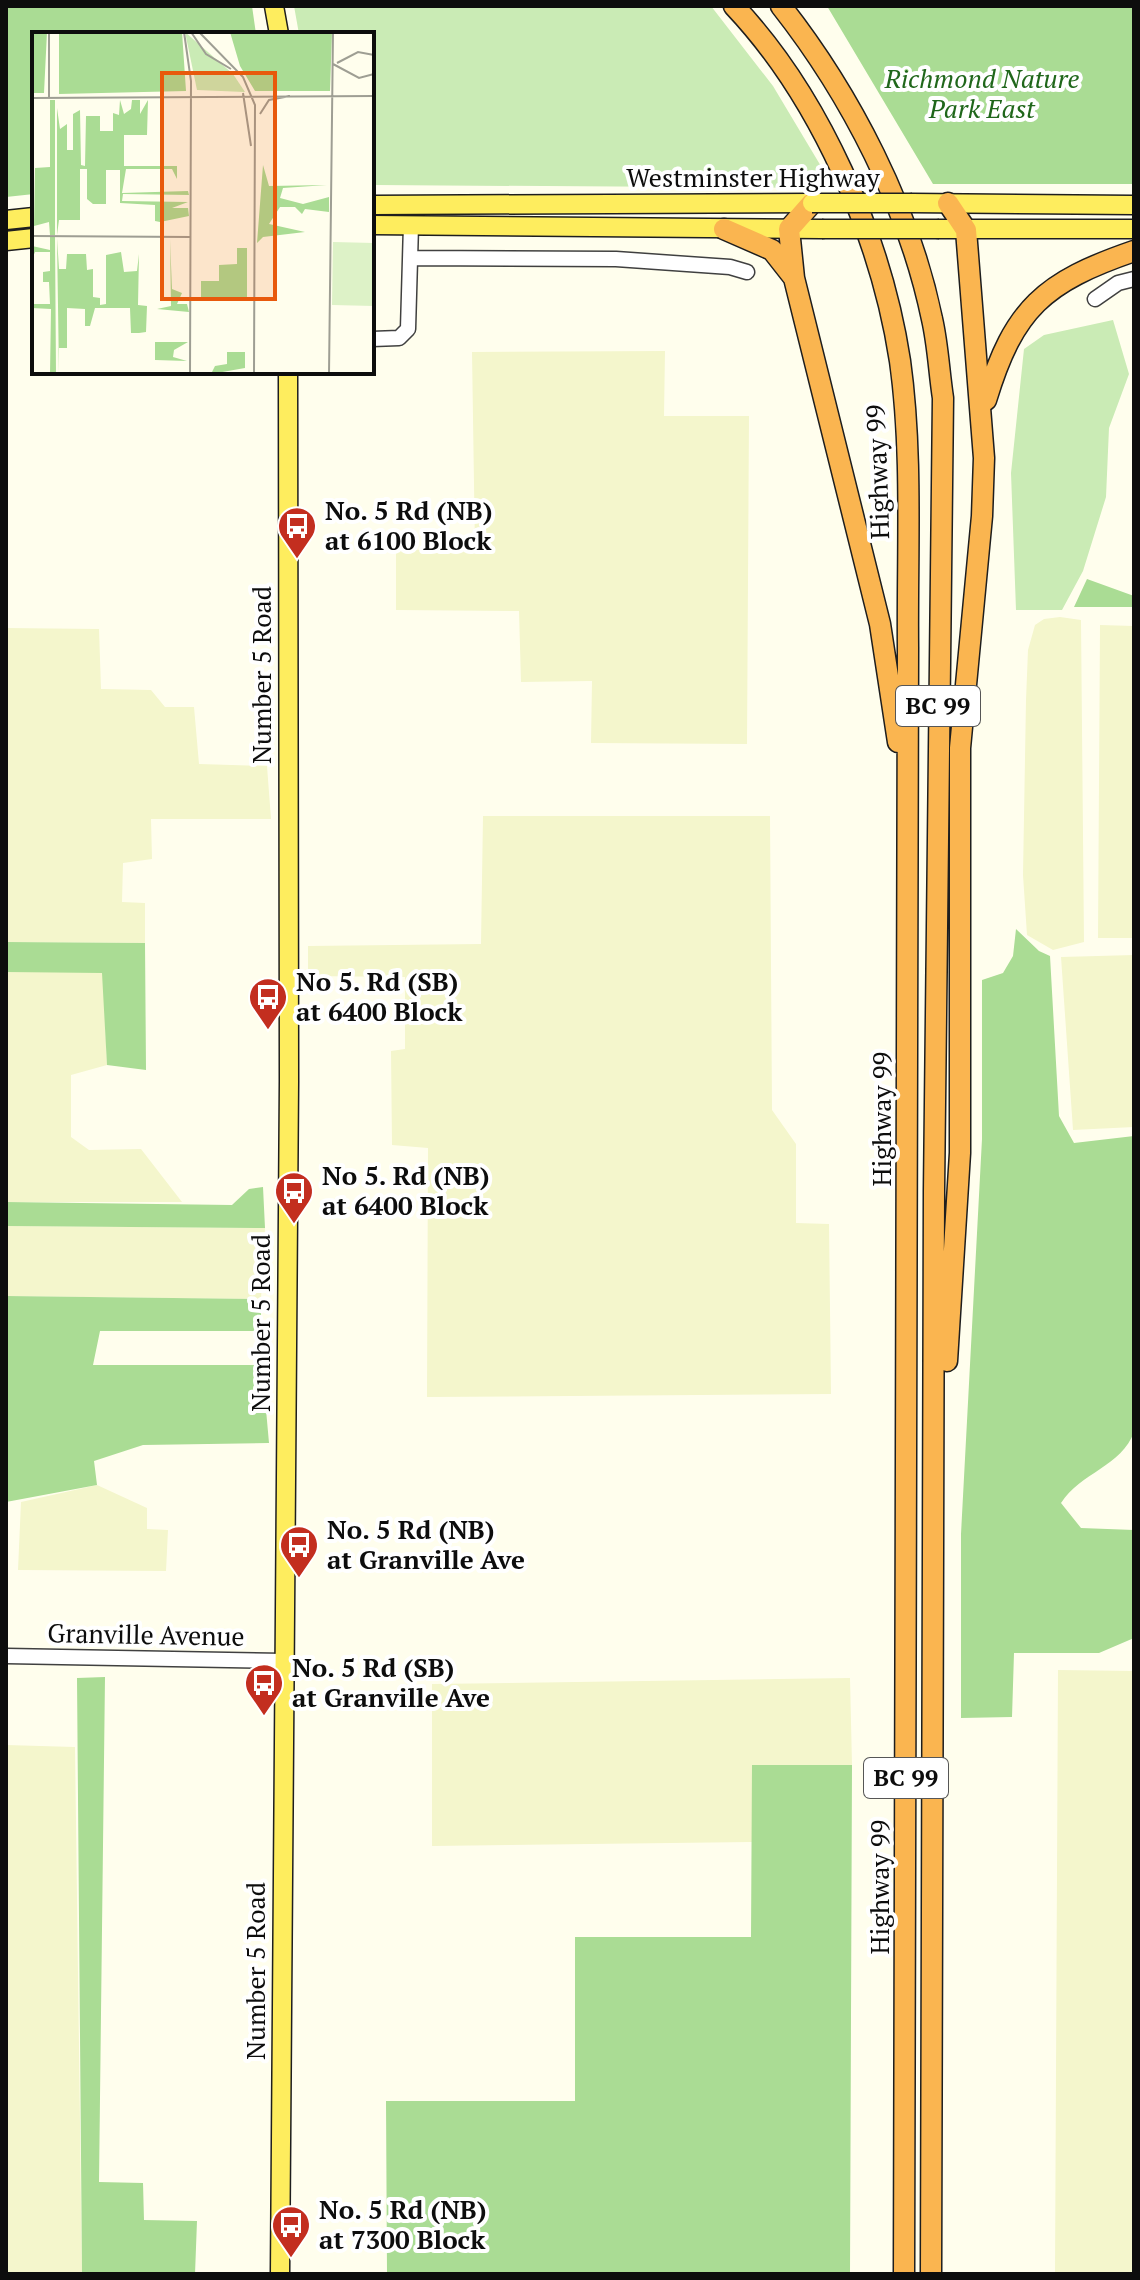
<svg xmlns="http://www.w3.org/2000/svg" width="1140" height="2280" font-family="'PT Serif',serif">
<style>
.farmland{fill:#f4f6cc}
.green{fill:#caebb5}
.forest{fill:#aadc94}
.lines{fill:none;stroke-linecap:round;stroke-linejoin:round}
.minor-casing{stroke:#404040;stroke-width:17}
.major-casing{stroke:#1e1e1e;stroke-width:21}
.highway-casing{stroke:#1e1e1e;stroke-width:23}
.minor{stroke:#fff;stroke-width:14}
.major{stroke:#feed5e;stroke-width:18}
.highway{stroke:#fab550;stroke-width:20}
.major-bridge-casing{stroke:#1e1e1e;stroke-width:21;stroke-linecap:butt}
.major-bridge{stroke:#feed5e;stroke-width:18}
.labels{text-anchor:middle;stroke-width:8;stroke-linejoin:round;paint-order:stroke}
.shield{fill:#fff;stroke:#565656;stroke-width:2}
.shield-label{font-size:24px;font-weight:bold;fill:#0d0d0d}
.park-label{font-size:26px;font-style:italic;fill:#20671b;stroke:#fff}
.street-label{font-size:26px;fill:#0d0d0d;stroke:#fff}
.poi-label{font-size:26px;font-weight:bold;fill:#0d0d0d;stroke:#fff;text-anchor:start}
.inset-road{fill:none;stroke:#9e9e93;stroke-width:2}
.view{fill:#e8590c;fill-opacity:0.15;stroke:#e8590c;stroke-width:4}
.inset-edge{fill:none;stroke:#0d0d0d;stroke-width:4}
</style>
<rect width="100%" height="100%" fill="#fffeed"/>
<path class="farmland" d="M665 351 664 416H749L747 744 591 743 592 681 521 682 519 611 396 610V550L475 549 472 352Z
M1060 617 1081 620 1084 942 1053 950 1027 935 1023 875 1026 700 1028 650 1035 625 1044 619Z
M1100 625 1134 626V938H1098Z
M6 628 99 629 101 689 151 690 165 707H194L199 764 267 766 271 819H151L152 859 123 863 122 902 145 903V943L6 942Z
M483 816H770L772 1110 796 1144V1223L829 1224 831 1394 427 1397 428 1148 392 1145 391 1051 405 1049V977L308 976V946L481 944Z
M1134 955V1127L1073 1130 1061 957Z
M6 972H103L107 1065 71 1075V1137L89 1150 141 1149 182 1202H6Z
M6 1226 265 1228 261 1299 6 1296Z
M97 1485 147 1508V1529L168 1530 166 1571 18 1570 21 1502Z
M1058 1670 1134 1671V2274H1055Z
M850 1678 852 1765H752V1842L432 1846V1684Z
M6 1745 75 1747 82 2274H6Z"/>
<path class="green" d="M294 6H711L773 86 834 188 376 185 372 183V34H299Z
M1113 320 1129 374 1109 428 1106 497 1083 571 1062 610H1016L1011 473 1024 349 1044 335Z"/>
<path class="forest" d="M6 6H252L256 34H34V194L6 197Z
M827 6H1134V184H933Z
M1087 579 1134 596V607H1074Z
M1016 929 1039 951 1050 956 1059 1116 1074 1143 1134 1136V1432C1122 1466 1080 1473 1061 1503L1081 1528 1134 1530V1638L1099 1653H1014L1012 1717 961 1718V1534L982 1139V980L1003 973 1013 956Z
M6 942 145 943 146 1070 107 1065 102 973 6 972Z
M263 1187 265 1228 6 1226V1202L232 1205 249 1189Z
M6 1296 261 1299V1331H100L93 1365H262L269 1443 143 1445 94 1461 97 1485 6 1502Z
M105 1677 99 2182 143 2183 144 2220 197 2221 195 2274H82L77 1678Z
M752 1765H852L850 2274H387L386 2101H575V1937H751Z"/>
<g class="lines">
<defs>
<path id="minor" d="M411 258 616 259 730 267 747 272
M1095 299 1118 283 1134 279
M372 339 399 338 408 329 411 225
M6 1656 284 1661"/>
<path id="major" d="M274 6 279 34
M912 203 1134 205
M372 205 812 203
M6 220 34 217
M372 225 822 229
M939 229H1134
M6 241 34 238
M280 2274 289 1081 288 372"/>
<path id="highway" d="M734 6C820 97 881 237 900 361 913 454 907 553 908 647L904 2274
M781 6C851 95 909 208 932 319 938 345 939 372 943 398L934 1191 931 2274
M812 203 789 229 794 278 880 624 898 742
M724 229 772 250 794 278
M986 400C1014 308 1044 282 1134 251
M947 1361 960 1153V748L982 516 984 458 966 230 948 203"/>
</defs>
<use href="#minor" class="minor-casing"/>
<use href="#major" class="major-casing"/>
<use href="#highway" class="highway-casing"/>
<use href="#minor" class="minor"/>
<use href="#major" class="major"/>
<use href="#highway" class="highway"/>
<defs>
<path id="major-bridge" d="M812 203H912
M822 229H939"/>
</defs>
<use href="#major-bridge" class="major-bridge-casing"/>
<use href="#major-bridge" class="major-bridge"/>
</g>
<defs>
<symbol id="bus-pin" viewBox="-11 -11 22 30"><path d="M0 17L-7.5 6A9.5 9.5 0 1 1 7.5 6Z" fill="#c32e1f" stroke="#fff"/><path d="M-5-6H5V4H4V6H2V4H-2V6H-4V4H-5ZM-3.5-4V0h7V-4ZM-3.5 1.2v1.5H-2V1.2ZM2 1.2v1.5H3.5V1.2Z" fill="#fff"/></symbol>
</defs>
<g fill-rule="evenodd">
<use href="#bus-pin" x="275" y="504" width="44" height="60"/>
<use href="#bus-pin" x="246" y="975" width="44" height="60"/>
<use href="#bus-pin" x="272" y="1169" width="44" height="60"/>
<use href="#bus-pin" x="277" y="1523" width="44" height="60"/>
<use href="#bus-pin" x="242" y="1661" width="44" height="60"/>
<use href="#bus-pin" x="269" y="2203" width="44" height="60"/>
</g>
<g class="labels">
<g class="shield">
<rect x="896" y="686" width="84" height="40" rx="6"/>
<rect x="864" y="1758" width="84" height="40" rx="6"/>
</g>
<g class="shield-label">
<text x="938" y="714">BC 99</text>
<text x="906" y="1786">BC 99</text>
</g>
<g class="park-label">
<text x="982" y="88">Richmond Nature<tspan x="982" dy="30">Park East</tspan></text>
</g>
<g class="street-label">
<text x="753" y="187">Westminster Highway</text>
<text transform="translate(878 472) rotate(-92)" y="9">Highway 99</text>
<text transform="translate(262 675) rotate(-90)" y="9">Number 5 Road</text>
<text transform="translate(882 1119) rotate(-90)" y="9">Highway 99</text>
<text transform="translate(261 1323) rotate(-90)" y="9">Number 5 Road</text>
<text transform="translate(146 1635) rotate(1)" y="9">Granville Avenue</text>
<text transform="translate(880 1887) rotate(-90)" y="9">Highway 99</text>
<text transform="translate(256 1971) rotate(-90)" y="9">Number 5 Road</text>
</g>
<g class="poi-label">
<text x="325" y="520">No. 5 Rd (NB)<tspan x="325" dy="30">at 6100 Block</tspan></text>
<text x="296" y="991">No 5. Rd (SB)<tspan x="296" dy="30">at 6400 Block</tspan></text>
<text x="322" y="1185">No 5. Rd (NB)<tspan x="322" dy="30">at 6400 Block</tspan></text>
<text x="327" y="1539">No. 5 Rd (NB)<tspan x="327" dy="30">at Granville Ave</tspan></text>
<text x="292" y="1677">No. 5 Rd (SB)<tspan x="292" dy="30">at Granville Ave</tspan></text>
<text x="319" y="2219">No. 5 Rd (NB)<tspan x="319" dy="30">at 7300 Block</tspan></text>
</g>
</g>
<g transform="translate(32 32)">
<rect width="342" height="342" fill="#fffeed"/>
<path d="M153 0 201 42 213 60 165 58Z" fill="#caebb5"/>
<path d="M0 0H15L12 61H0ZM27 0H150L154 59 27 62ZM198 0H300L298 59H223L208 34ZM18 68H23V203H18L17 190 2 194 3 136 18 135ZM88 68 92 82 99 77 100 68H108V82L116 68 115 103H92V134H145V147L140 137H94L90 161 156 159 157 163 91 162 90 169 156 170 140 176H156L157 184 128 190 123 189V173L88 171V138H74V172H61L55 167V137H48V188H27L25 203V76L28 97 35 92V118H41V82L48 78 49 133 53 134 54 84H68V99H81V81L87 83ZM231 133 237 154 295 153 251 156 248 166 271 172 297 165V180L273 177 270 182 263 175H248L237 192 273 200 231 205 225 211ZM18 205H23L24 342H18L19 277 0 276V272H18L17 250H11V240L18 239V220H3L0 227V214L18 218ZM25 206 27 237H34L35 222H54L55 238 61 237V265L68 266V273L74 272V223L89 220 92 240 105 239 107 222 106 273 115 274 114 300 107 301H99L98 276H63L58 294H53V277L35 276V316H27V342ZM138 207 140 257 150 261 145 272H155L157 280 125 277 139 274ZM205 216H215V266L169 267V249H187V233L205 232ZM123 310H156L142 318 141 325 155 329 123 328ZM195 320H213V336L179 342 183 334 195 332Z" fill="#aadc94"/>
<path d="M301 210 342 211V274L300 273Z" fill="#ddf2c7"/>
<path class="inset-road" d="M17 0V66M152 0 159 49 158 342M159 0 174 22 199 37M167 0 211 45 223 73 222 342M305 31 326 20 342 23M301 32 327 46 342 42M211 61 219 114M0 66 342 64M228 82 237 68 258 64M0 204 159 205M190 342H256M297 342 301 0"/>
<path class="view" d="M130 41H243V267H130Z"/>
<rect width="342" height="342" class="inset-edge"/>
</g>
<rect width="1140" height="2280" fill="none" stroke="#0d0d0d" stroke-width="16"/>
</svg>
